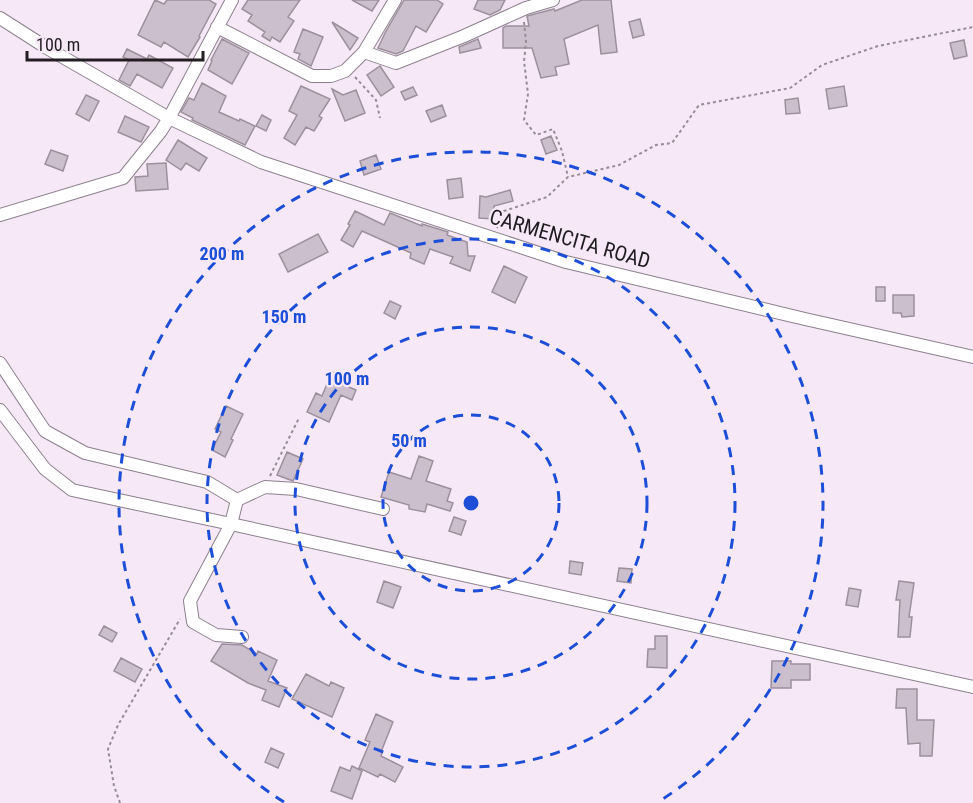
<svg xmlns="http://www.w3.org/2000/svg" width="973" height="803" font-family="'Roboto Condensed',sans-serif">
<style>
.building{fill:#ccbfcd;stroke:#9d909d;stroke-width:1.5}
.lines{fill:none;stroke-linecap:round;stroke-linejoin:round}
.minor-casing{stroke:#8d818e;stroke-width:14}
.path{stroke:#968c97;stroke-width:2;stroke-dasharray:3 3;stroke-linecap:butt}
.minor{stroke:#fff;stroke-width:12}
.ring{fill:none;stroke:#1d4ed8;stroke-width:3;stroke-dasharray:10 8}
.labels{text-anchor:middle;stroke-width:4.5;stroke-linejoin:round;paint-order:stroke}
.street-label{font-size:21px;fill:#211d22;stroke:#f6e8f7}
.centre{fill:#1d4ed8;stroke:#f6e8f7;stroke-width:3}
.ring-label{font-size:18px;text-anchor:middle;font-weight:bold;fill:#1d4ed8;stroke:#f6e8f7;stroke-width:4.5;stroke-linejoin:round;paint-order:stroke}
</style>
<rect width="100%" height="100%" fill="#f6e8f7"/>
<path class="building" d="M155 0 164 4 167 0H209L216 4 199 36 200 37 188 57 164 42 161 47 138 35Z
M248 0H300L288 17 294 21 280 42 272 37 270 41 262 36 265 32 248 21 252 15 242 9Z
M352 0H379L372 11Z
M404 0H437L443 4 426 32 416 26 403 51 396 54 378 48 385 33Z
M478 0H505L500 10 490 15 474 9Z
M582 0H611L617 52 601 54 598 25 564 39 569 64 555 67 557 75 541 78 532 48H503V28L506 26H529L527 16 554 9 555 11Z
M640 19 644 35 633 38 629 22Z
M332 22 358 38 350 50Z
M303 29 323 37 311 66 298 59 300 54 294 52Z
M222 39 249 53 232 84 208 70 212 61 211 60Z
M478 39 481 48 460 53 459 47Z
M964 40 967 56 954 59 950 43Z
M127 49 147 59 149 55 173 68 162 88 137 74 130 86 119 80 129 60 123 57Z
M380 66 394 87 381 96 367 75Z
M202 83 226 96 219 112 239 121 240 119 255 126 245 145 192 120 193 118 181 112 189 98 194 100Z
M301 86 330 99 319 116 322 118 314 131 306 127 295 145 284 138 297 115 289 111Z
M844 86 847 106 829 109 826 89Z
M413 87 417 95 405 100 401 92Z
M332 89 343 95 356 90 365 113 345 121Z
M86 95 99 101 89 121 76 114Z
M798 98 800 113 786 114 785 100Z
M442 105 446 116 431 122 426 111Z
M262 115 271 120 266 131 256 126Z
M125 116 149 127 141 142 118 132Z
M551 136 557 150 546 154 541 140Z
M178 140 207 158 199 171 186 163 181 170 166 160Z
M51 150 68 156 63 171 45 164Z
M376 155 381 169 364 175 360 161Z
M166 163 168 189 136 191 135 177 148 176 147 164Z
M461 178 463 197 449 199 447 180Z
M510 190 513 201 494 206 493 219 479 218 480 196 486 197Z
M355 211 384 225 390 213 422 226V224L448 232 447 235 467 242 468 256H475L470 271 450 263 453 257 430 249 424 264 410 258 411 253 362 231 353 247 341 240 350 225 348 224Z
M318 234 328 252 288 272 279 254Z
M504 266 527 277 515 303 492 292Z
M876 287H885V301H876Z
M893 295H914V316L902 317 901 313H893Z
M390 301 401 306 395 319 384 313Z
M332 372 345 377 342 384 356 390 352 400 341 395 329 422 307 412 316 393 322 396Z
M226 406 243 414 231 439 233 440 225 457 212 450 221 432 215 429Z
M287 452 303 459 293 481 277 475Z
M419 456 433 461 426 481 451 489 447 501 453 503 450 511 427 504 425 512 409 509V505L381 497 389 472 411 479Z
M454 517 466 521 461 535 449 531Z
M570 561 583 563 581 575 569 573Z
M619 568 632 569 631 583 617 581Z
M384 581 401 587 393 608 377 602Z
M899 581 914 583 909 617H912L910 637H898L900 600H896Z
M849 588 861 590 858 607 846 605Z
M104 626 117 633 112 642 99 635Z
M655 636H667V668L647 667 648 649H655Z
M222 644 242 645 257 654 258 651 277 660 268 681 287 688 279 707 262 700 266 690 248 683 211 661Z
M121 658 142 669 135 682 114 671Z
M772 661H791V664H810V680H791V688H771Z
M306 674 329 686 331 682 344 688 332 717 292 699Z
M897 689H917V720H934L932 756H920V743L908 744 906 708H896Z
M376 714 393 722 381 752 382 753 381 756 403 767 395 782 380 774 378 777 359 768 370 742 365 740Z
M271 748 284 754 278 768 265 762Z
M352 766 362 771 352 799 331 791 340 767 350 771Z"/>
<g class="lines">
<defs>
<path id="minor" d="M0 18 47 48 169 118 261 162 566 262 805 319 973 357
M217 27 312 76H331L345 71 364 52 395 0
M364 52 396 63 464 36 526 8 553 0
M0 215 123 178 161 131 169 118 232 0
M0 363 45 431 85 453 207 482 237 500 231 524 973 687
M0 410 45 469 72 490 231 524 190 601 193 622 216 635 242 637
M237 500 265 487 296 489 383 509"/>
</defs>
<use href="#minor" class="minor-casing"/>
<path class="path" d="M524 22 526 42 524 61 528 94 524 120 536 135 553 129 562 151 568 177
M355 77 376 100 380 118
M497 228 504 211 547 197 568 177 619 165 656 145 672 143 699 105 790 88 822 65 878 46 973 27
M270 476 299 418
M120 803 114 786 108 749 118 725 180 619"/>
<use href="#minor" class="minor"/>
</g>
<g class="ring">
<circle cx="471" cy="503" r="88"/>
<circle cx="471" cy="503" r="176"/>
<circle cx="471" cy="503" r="264"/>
<path d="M284 802A352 352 0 1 1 658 802"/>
</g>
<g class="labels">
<g class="street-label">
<text transform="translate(570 239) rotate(16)" y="7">CARMENCITA ROAD</text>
</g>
</g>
<circle cx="471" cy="503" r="9" class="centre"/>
<g class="ring-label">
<text x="222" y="260">200 m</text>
<text x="284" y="323">150 m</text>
<text x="347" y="385">100 m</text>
<text x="409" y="447">50 m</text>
</g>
<path d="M27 51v9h176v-9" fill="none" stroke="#211d22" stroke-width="3"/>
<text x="36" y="51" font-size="18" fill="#211d22" stroke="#f6e8f7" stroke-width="4.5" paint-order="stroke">100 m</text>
</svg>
